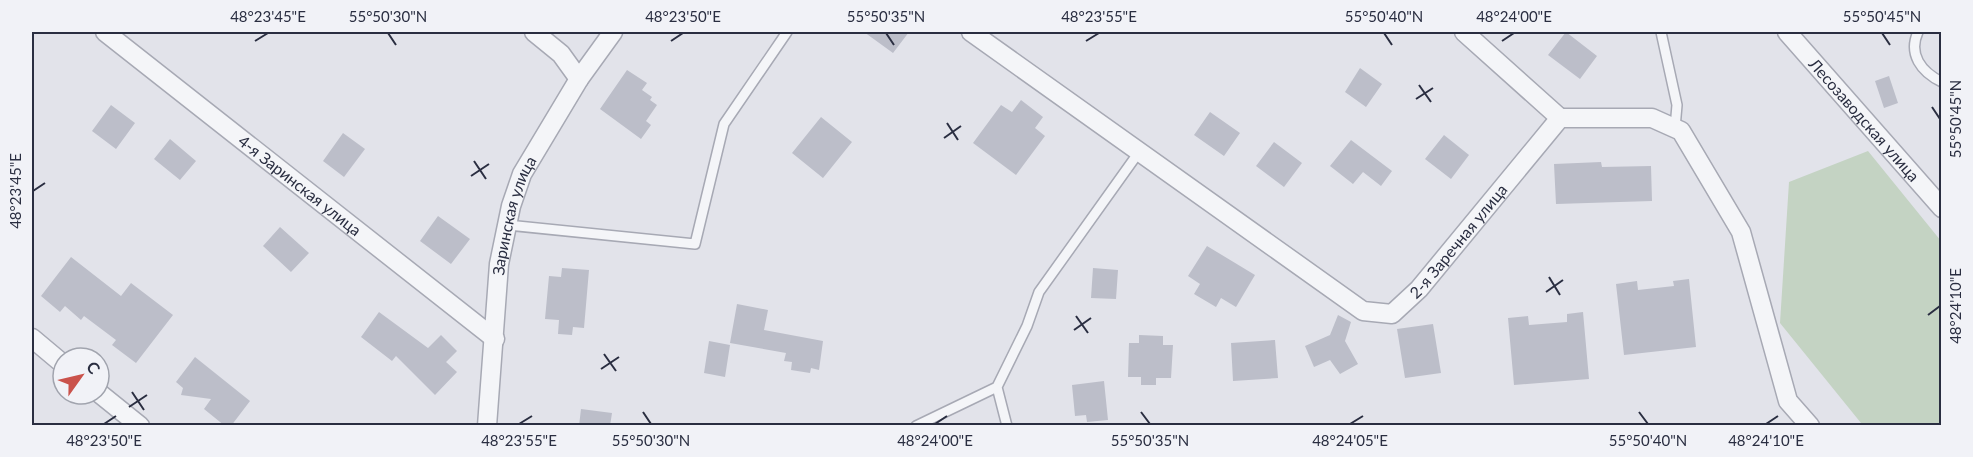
<svg xmlns="http://www.w3.org/2000/svg" width="1973" height="457" font-family="Lato,sans-serif">
<style>
.green{fill:#c4d3c3}
.building{fill:#bcbec9}
.lines{fill:none;stroke-linecap:round;stroke-linejoin:round}
.lane-casing{stroke:#a7a9b4;stroke-width:12}
.street-casing{stroke:#a7a9b4;stroke-width:21}
.lane{stroke:#f4f5f8;stroke-width:9}
.street{stroke:#f4f5f8;stroke-width:18}
.ticks{fill:none;stroke:#2a2e41;stroke-width:2}
.labels{text-anchor:middle;stroke-width:6;stroke-linejoin:round;paint-order:stroke}
.street-label{font-size:16px;fill:#2a2e41;stroke:#f1f2f7}
.neatline{fill:none;stroke:#2a2e41;stroke-width:2}
.ticks-label{font-size:15px;text-anchor:middle;fill:#2a2e41}
</style>
<rect width="100%" height="100%" fill="#e2e3ea"/>
<path class="green" d="M1868 151 1941 241V425H1860L1861 423 1780 323 1789 182Z"/>
<path class="building" d="M864 32H909L893 53Z
M1566 32 1597 56 1580 79 1548 55Z
M1360 68 1382 84 1366 107 1345 92Z
M627 70 647 83 642 90 652 97 650 100 657 105 646 121 651 125 641 139 600 109Z
M1889 76 1898 103 1884 108 1875 81Z
M1021 100 1043 117 1035 128 1045 136 1016 175 973 143 1001 105 1012 112Z
M111 105 135 123 116 149 92 131Z
M1210 112 1240 133 1224 156 1194 135Z
M821 117 852 142 823 178 792 153Z
M343 133 365 149 344 177 323 161Z
M1444 135 1469 155 1451 179 1425 159Z
M170 139 196 161 180 180 154 159Z
M1351 140 1392 171 1381 186 1363 172 1353 184 1330 166Z
M1274 142 1302 163 1284 187 1256 166Z
M1601 162 1602 167 1651 166 1652 201 1556 204 1554 164Z
M438 216 470 239 451 264 420 241Z
M280 227 309 253 291 272 263 246Z
M1207 246 1255 275 1236 307 1221 298 1216 307 1194 294 1200 284 1188 276Z
M71 257 121 296 131 283 173 315 136 363 112 345 116 340 84 316 81 320 65 306 60 312 41 296Z
M562 268 589 270 584 328 573 327 572 335 558 334 559 320 545 319 549 276 561 277Z
M1093 268 1118 270 1116 299 1091 298Z
M1689 279 1696 347 1624 355 1616 284 1637 281 1638 290 1674 286 1673 281Z
M737 304 768 310 764 330 823 341 819 370 811 368 810 373 791 370 792 362 784 361 786 353 730 343Z
M379 312 428 348 441 335 457 351 446 362 457 372 435 395 396 356 392 361 361 337Z
M1583 312 1589 379 1514 385 1508 318 1528 316 1529 325 1567 322V314Z
M1338 315 1351 322 1345 341 1358 364 1340 374 1330 360 1314 367 1305 346 1330 335Z
M1433 324 1441 373 1405 378 1397 329Z
M1139 335 1163 336V345H1173L1171 378H1156V385H1141V377H1128L1129 343H1139Z
M1275 340 1278 378 1233 381 1231 343Z
M709 341 730 345 725 377 704 373Z
M195 357 250 401 231 426H225L204 409 211 399 181 395 183 388 176 382Z
M1104 381 1108 420 1087 422 1086 415 1075 416 1072 385Z
M581 409 612 413 610 426H579Z"/>
<g class="lines">
<defs>
<path id="lane" d="M1661 32 1677 105 1675 128
M1918 32C1908 54 1921 72 1942 82
M507 225 695 244 724 124 787 32
M916 426 997 387
M1007 426 997 387 1027 326 1039 292 1139 152"/>
<g id="street">
<path id="s1" d="M105 32 495 339"/>
<path d="M534 32 561 54 579 79"/>
<path id="s2" d="M971 32 1363 311 1392 314 1419 289 1560 118H1652L1681 131 1741 232 1788 401 1810 426"/>
<path d="M1464 32 1560 118"/>
<path id="s3" d="M1787 32 1942 208"/>
<path d="M32 338 63 364"/>
<path d="M99 393 140 426"/>
<path id="s4" d="M487 426 499 264 511 206 522 174 579 79 613 32"/>
</g>
</defs>
<use href="#lane" class="lane-casing"/>
<use href="#street" class="street-casing"/>
<use href="#lane" class="lane"/>
<use href="#street" class="street"/>
</g>
<path class="ticks" d="M388 33 396 45M886 33 894 45M1384 33 1392 45M1882 33 1890 45M255 41 268 33M671 41 683 33M1086 41 1099 33M1502 41 1514 33M1419 85 1431 102M1416 99 1433 88M1932 107 1940 119M947 123 958 140M944 138 961 126M474 161 486 179M471 176 489 164M33 191 45 183M1549 277 1560 295M1546 292 1563 280M1928 315 1940 306M1076 316 1088 333M1074 330 1091 318M604 354 616 371M601 369 619 357M132 392 144 410M129 407 147 395M643 412 651 424M1141 412 1150 424M1639 412 1648 424M104 424 116 416M519 424 532 416M935 424 947 416M1350 424 1363 416M1766 424 1778 416"/>
<g class="labels">
<g class="street-label">
<text dy="6" stroke="none"><textPath href="#s3" startOffset="117">Лесозаводская улица</textPath></text>
<text dy="6" stroke="none"><textPath href="#s1" startOffset="248">4-я Заринская улица</textPath></text>
<text dy="6" stroke="none"><textPath href="#s4" startOffset="213">Заринская улица</textPath></text>
<text dy="6" stroke="none"><textPath href="#s2" startOffset="609">2-я Заречная улица</textPath></text>
</g>
</g>
<rect width="1973" height="457" fill="none" stroke="#f1f2f7" stroke-width="66"/>
<g transform="translate(81 376) rotate(56)"><circle r="28" fill="#f1f2f7" stroke="#a1a4ae" stroke-width="1.5"/>
<path d="M0-4.5L10 22L0 15L-10 22Z" fill="#ca524b"/>
<text y="-9" font-size="16" font-weight="bold" text-anchor="middle" fill="#2a2e41">С</text>
</g>
<rect x="33" y="33" width="1907" height="391" class="neatline"/>
<g class="ticks-label">
<text x="268" y="22">48°23'45"E</text>
<text x="388" y="22">55°50'30"N</text>
<text x="683" y="22">48°23'50"E</text>
<text x="886" y="22">55°50'35"N</text>
<text x="1099" y="22">48°23'55"E</text>
<text x="1384" y="22">55°50'40"N</text>
<text x="1514" y="22">48°24'00"E</text>
<text x="1882" y="22">55°50'45"N</text>
<text transform="translate(1956 119) rotate(-90)" y="5">55°50'45"N</text>
<text transform="translate(16 191) rotate(-90)" y="5">48°23'45"E</text>
<text transform="translate(1956 306) rotate(-90)" y="5">48°24'10"E</text>
<text x="104" y="446">48°23'50"E</text>
<text x="519" y="446">48°23'55"E</text>
<text x="651" y="446">55°50'30"N</text>
<text x="935" y="446">48°24'00"E</text>
<text x="1150" y="446">55°50'35"N</text>
<text x="1350" y="446">48°24'05"E</text>
<text x="1648" y="446">55°50'40"N</text>
<text x="1766" y="446">48°24'10"E</text>
</g>
</svg>
